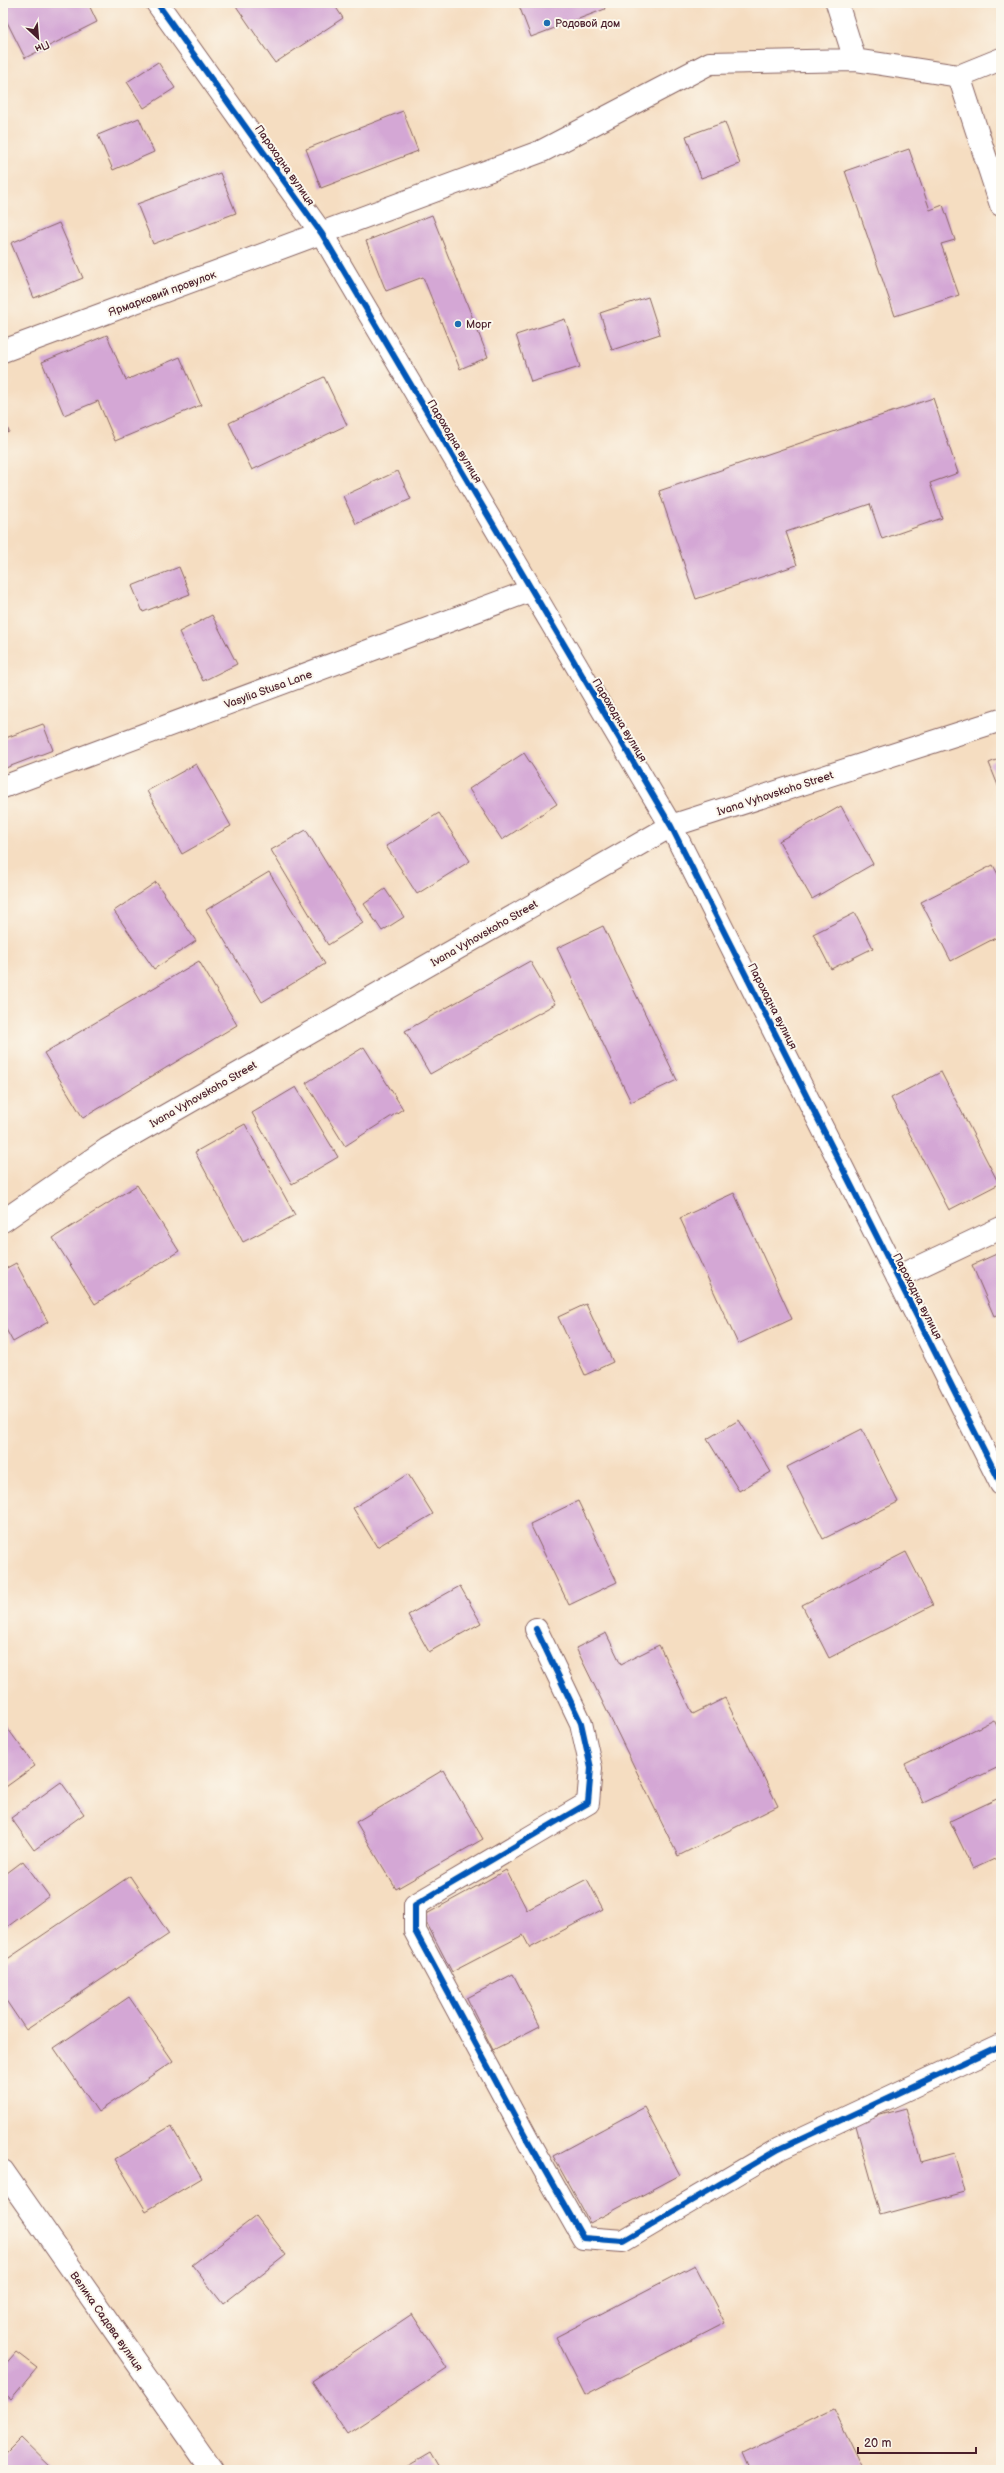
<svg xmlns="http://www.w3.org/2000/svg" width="1004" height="2473" font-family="'Balsamiq Sans',sans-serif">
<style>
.building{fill:#d4a7d5}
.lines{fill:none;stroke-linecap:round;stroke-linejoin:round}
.minor-casing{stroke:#866260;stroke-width:24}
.minor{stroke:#fff;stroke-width:22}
.cycleway-casing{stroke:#fbf7ec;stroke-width:8}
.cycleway{stroke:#0057b8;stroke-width:6}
.poi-dot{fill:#1f6fb2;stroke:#fbf7ec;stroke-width:1.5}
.labels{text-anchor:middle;stroke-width:4;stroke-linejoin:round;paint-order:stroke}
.poi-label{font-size:11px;fill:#4a1f2b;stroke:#fbf7ec;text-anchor:start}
.street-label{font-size:11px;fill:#4a1f2b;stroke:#fbf7ec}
</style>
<rect width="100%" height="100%" fill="#fbf7ec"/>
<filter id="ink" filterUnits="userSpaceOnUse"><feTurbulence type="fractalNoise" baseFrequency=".025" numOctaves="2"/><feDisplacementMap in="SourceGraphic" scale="8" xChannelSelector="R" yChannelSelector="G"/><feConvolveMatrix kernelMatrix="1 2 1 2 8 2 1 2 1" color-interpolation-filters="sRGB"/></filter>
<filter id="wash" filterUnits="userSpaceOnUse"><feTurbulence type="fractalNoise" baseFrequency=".012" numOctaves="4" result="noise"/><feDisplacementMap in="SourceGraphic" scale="16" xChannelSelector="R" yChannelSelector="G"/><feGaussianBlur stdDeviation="0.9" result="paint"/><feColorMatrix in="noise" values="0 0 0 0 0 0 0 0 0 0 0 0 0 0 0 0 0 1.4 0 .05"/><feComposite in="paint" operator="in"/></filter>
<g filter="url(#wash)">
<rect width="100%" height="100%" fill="#f5ddc1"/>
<g id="blocks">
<path class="building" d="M3 3H88L97 22 25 58 3 14Z
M234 3H333L343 18 275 63Z
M518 3H602L605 9 531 37Z
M158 62 175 88 144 108 127 82Z
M403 111 418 151 321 188 306 149Z
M139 118 154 152 113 170 98 135Z
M725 122 740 164 701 178 686 136Z
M909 149 930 210 943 205 955 240 941 244 959 295 895 316 845 171Z
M220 173 236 213 153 244 137 204Z
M432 215 488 357 460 369 423 277 386 291 366 241Z
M59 223 83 278 34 298 11 243Z
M648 297 660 334 612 350 600 313Z
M565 319 580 367 531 382 516 335Z
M107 335 126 380 180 357 201 405 115 441 98 401 64 415 42 362Z
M324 377 347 425 252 470 229 423Z
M933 398 958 473 930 483 942 518 882 539 870 504 786 532 797 565 696 599 659 491Z
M3 415 9 432 3 434Z
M398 471 411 499 356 524 343 496Z
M179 567 190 594 143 612 132 586Z
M212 615 237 664 203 681 179 632Z
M43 724 53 750 3 769V739Z
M524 753 557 804 502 840 469 789Z
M1001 758V793L989 763Z
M196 764 231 826 182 854 147 791Z
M841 806 873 864 812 899 779 841Z
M439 813 470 861 417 894 386 846Z
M306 830 363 923 328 945 271 850Z
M993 865 1001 880V935L951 961 921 902Z
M269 872 325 964 262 1002 206 910Z
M156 882 196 941 154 969 114 911Z
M385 889 404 917 382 931 364 904Z
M855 913 873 948 831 969 813 934Z
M603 926 677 1080 631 1102 557 948Z
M199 961 237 1025 83 1118 44 1053Z
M530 961 555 1004 430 1074 405 1031Z
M364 1047 403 1109 345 1146 306 1083Z
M941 1072 999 1184 949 1210 891 1098Z
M296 1087 338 1157 292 1184 252 1113Z
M245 1124 295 1215 243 1242 195 1152Z
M137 1185 179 1251 95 1304 53 1238Z
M734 1193 792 1319 738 1344 680 1218Z
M1001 1252V1313L994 1316 972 1265Z
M16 1263 48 1322 13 1342 3 1324V1270Z
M586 1304 613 1362 585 1375 558 1317Z
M739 1420 771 1472 739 1491 707 1439Z
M862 1429 898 1502 823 1539 787 1467Z
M408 1474 433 1514 377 1547 353 1508Z
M578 1501 617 1582 569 1605 530 1524Z
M906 1552 933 1605 829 1658 802 1605Z
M460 1586 481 1623 429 1652 408 1615Z
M606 1633 621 1664 659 1645 693 1714 725 1698 778 1806 678 1856 576 1648Z
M994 1720 1001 1734V1766L923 1803 905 1764Z
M3 1722 35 1766 3 1789Z
M443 1770 483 1839 396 1889 356 1822Z
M61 1782 84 1814 34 1850 11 1818Z
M1001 1797V1856L973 1869 950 1821Z
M23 1861 49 1896 3 1930V1876Z
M506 1870 527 1910 587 1879 603 1909 530 1948 523 1935 452 1972 423 1916Z
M130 1876 169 1934 26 2030 3 1996V1962Z
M513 1974 540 2026 493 2050 467 1998Z
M129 1997 173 2061 98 2112 54 2048Z
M644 2107 680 2175 590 2223 553 2156Z
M906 2108 921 2162 954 2153 965 2192 881 2215 855 2122Z
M171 2126 202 2178 146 2211 115 2159Z
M256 2216 286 2255 223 2304 192 2265Z
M695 2265 725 2323 585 2395 556 2337Z
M412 2314 447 2368 347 2434 312 2381Z
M16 2352 37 2368 11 2399 3 2392V2367Z
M834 2410 863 2470H750L743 2454Z
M21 2438 54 2470H3V2456Z
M430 2453 440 2470H401Z"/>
</g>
</g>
<g filter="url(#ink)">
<use href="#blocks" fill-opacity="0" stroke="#866260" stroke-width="1"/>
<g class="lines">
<defs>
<path id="minor" d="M157 3 322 234 671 826 1001 1484
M837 3 855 60
M959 76 1001 59
M3 351 542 151 710 63 855 60 959 76 1001 205
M3 787 532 590
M3 1221 107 1149 671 826 1001 720
M897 1277 1001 1228
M536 1629 581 1723 591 1768 588 1803 415 1905V1931L528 2141 583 2238 623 2241 779 2149 1001 2045
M3 2171 212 2470"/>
</defs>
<use href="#minor" class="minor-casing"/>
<use href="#minor" class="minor"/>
<defs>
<path id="cycleway" d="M157 3 322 234 671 826 1001 1484
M536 1629 581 1723 591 1768 588 1803 415 1905V1931L528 2141 583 2238 623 2241 779 2149 1001 2045"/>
</defs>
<use href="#cycleway" class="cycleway-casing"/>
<use href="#cycleway" class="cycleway"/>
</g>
</g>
<g class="poi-dot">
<circle cx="547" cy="23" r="4"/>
<circle cx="458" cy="324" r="4"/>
</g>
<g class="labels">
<g class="poi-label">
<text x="555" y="27">Родовой дом</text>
<text x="466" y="328">Морг</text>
</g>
<g class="street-label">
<text transform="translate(285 165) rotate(55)" y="4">Пароходна вулиця</text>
<text transform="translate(162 293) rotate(-20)" y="4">Ярмарковий провулок</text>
<text transform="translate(455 441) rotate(59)" y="4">Пароходна вулиця</text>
<text transform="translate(268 689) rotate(-20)" y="4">Vasylia Stusa Lane</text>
<text transform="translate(620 720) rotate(59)" y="4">Пароходна вулиця</text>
<text transform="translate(775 793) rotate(-18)" y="4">Ivana Vyhovskoho Street</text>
<text transform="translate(484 933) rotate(-30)" y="4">Ivana Vyhovskoho Street</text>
<text transform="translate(773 1006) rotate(63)" y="4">Пароходна вулиця</text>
<text transform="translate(203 1094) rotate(-30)" y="4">Ivana Vyhovskoho Street</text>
<text transform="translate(918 1296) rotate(63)" y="4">Пароходна вулиця</text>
<text transform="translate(107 2321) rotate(55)" y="4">Велика Садова вулиця</text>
</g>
</g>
<rect width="1004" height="2473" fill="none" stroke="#fbf7ec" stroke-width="16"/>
<g transform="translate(38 38) rotate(154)" stroke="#fbf7ec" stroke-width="3" paint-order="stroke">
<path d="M0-3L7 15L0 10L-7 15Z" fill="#4a1f2b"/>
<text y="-6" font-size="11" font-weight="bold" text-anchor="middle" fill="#4a1f2b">Пн</text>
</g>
<path d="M858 2447v6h118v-6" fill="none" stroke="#4a1f2b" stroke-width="2"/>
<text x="864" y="2447" font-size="12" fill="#4a1f2b" stroke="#fbf7ec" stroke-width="3" paint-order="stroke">20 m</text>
</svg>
